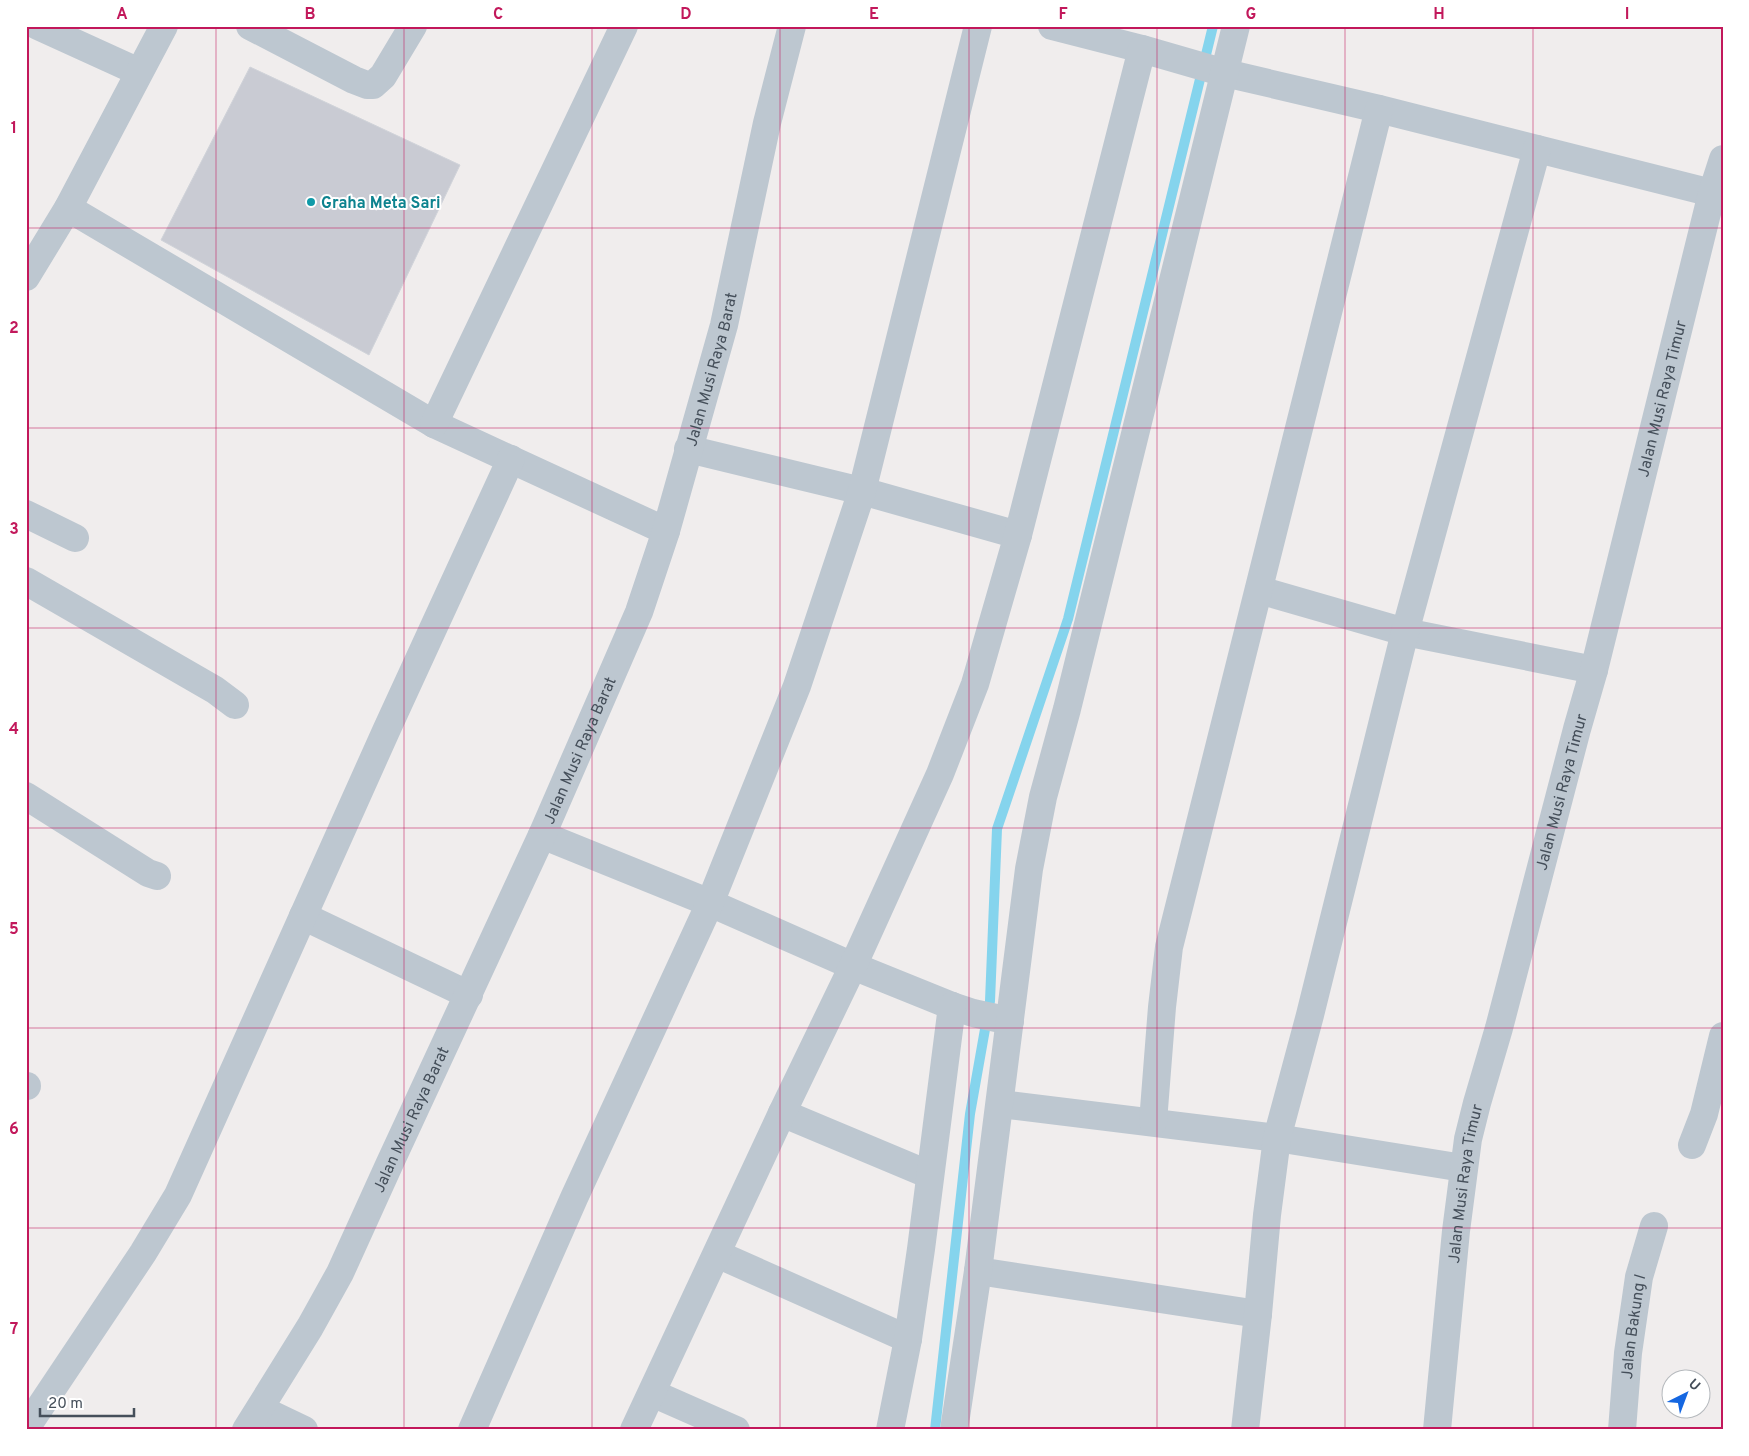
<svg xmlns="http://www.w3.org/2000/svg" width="1749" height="1456" font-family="Overpass,sans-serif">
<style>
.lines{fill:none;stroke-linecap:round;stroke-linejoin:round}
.stream{stroke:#85d4ed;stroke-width:10}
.building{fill:#c9cbd3;stroke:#d0d3d9}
.street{stroke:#bdc7d0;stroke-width:28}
.grid{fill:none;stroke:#c2185b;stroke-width:1;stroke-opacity:0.55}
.culture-dot{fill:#0f9aa8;stroke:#fff;stroke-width:2}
.labels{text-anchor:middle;stroke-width:4;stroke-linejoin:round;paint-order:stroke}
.culture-label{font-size:16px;font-weight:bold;fill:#0d838f;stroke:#fff;text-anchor:start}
.street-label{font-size:16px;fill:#454f5a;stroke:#fff}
.neatline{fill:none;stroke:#c2185b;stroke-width:2}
.grid-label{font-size:16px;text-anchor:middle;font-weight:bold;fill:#c2185b}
</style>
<rect width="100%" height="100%" fill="#f0eded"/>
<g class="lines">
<path class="stream" d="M935 1430 970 1114 990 1001 997 829 1068 619 1213 26"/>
</g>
<path class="building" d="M250 67 460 165 369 355 161 240Z"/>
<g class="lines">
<g class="street">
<path d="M38 26 139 72"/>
<path d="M250 26 354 80 367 85H373L383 76 413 26"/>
<path d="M1052 26 1142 49 1225 73 1379 109 1712 193"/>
<path d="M68 208 434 424 666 531"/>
<path d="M26 277 68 208 164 26"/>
<path d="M434 424 624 26"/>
<path d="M688 449 862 491 1018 535"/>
<path d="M26 514 75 538"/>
<path d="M26 581 215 690 235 705"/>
<path d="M1259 590 1405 632 1594 670"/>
<path d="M26 796 148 873 157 876"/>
<path d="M542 835 710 903 853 966 952 1006 973 1013 1010 1021"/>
<path d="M303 916 469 995"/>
<path d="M26 1086H27"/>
<path d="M1000 1104 1277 1138 1463 1168"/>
<path d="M782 1113 930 1175"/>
<path d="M1153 1122 1162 1007 1169 947 1379 109"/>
<path d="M1692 1145 1704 1114 1723 1036"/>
<path d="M717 1254 908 1339"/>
<path d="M978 1271 1258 1314"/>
<path d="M652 1393 736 1430"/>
<path d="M260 1409 304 1430"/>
<path d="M26 1428 143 1253 178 1195 386 731 511 459"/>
<path id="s1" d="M246 1430 310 1327 340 1273 389 1165 542 835 639 612 666 531 724 325 767 123 792 26"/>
<path d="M472 1430 574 1198 710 903 797 686 862 491 978 26"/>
<path d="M634 1430 782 1113 853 966 940 774 975 684 1018 535 1142 49"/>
<path d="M890 1430 908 1339 921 1249 952 1006"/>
<path d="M954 1430 978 1271 1029 869 1043 797 1067 709 1236 26"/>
<path d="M1245 1430 1258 1314 1267 1215 1277 1138 1310 1015 1405 632 1537 149"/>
<path id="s2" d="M1437 1430 1456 1231 1468 1139 1477 1103 1499 1028 1577 729 1594 670 1712 193 1723 159"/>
<path id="s3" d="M1622 1430 1628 1353 1639 1277 1654 1226"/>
</g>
</g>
<path class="grid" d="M216 26V1430M404 26V1430M592 26V1430M780 26V1430M969 26V1430M1157 26V1430M1345 26V1430M1533 26V1430M26 228H1723M26 428H1723M26 628H1723M26 828H1723M26 1028H1723M26 1228H1723"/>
<circle class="culture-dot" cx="311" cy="202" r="5"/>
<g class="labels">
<g class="culture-label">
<text x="321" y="208">Graha Meta Sari</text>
</g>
<g class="street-label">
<text dy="6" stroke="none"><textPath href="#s1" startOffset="1162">Jalan Musi Raya Barat</textPath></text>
<text dy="6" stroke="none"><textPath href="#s2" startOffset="1058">Jalan Musi Raya Timur</textPath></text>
<text dy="6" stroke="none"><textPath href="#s1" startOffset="758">Jalan Musi Raya Barat</textPath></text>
<text dy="6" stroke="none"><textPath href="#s2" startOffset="652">Jalan Musi Raya Timur</textPath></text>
<text dy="6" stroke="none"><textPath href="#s1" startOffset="352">Jalan Musi Raya Barat</textPath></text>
<text dy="6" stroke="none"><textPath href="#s2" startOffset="248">Jalan Musi Raya Timur</textPath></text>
<text dy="6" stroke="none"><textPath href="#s3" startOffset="104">Jalan Bakung I</textPath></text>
</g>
</g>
<rect width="1749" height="1456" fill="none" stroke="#ffffff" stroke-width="55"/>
<g transform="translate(1686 1394) rotate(42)"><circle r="24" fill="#ffffff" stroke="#b5b9bd"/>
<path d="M0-4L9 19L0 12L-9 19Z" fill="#1567e1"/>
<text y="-8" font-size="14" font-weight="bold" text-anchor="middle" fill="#454f5a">U</text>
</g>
<path d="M40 1408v8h94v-8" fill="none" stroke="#454f5a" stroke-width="2.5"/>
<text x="48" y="1408" font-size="15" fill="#454f5a" stroke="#ffffff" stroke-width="4" paint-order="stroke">20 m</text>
<rect x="28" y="28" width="1694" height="1400" class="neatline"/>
<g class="grid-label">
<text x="122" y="19">A</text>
<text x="310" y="19">B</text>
<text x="498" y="19">C</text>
<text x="686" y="19">D</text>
<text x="874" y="19">E</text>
<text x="1063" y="19">F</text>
<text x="1251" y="19">G</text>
<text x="1439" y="19">H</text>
<text x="1627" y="19">I</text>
<text x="14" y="133">1</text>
<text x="14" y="333">2</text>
<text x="14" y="534">3</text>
<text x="14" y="734">4</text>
<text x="14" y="934">5</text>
<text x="14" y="1134">6</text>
<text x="14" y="1334">7</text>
</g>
</svg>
